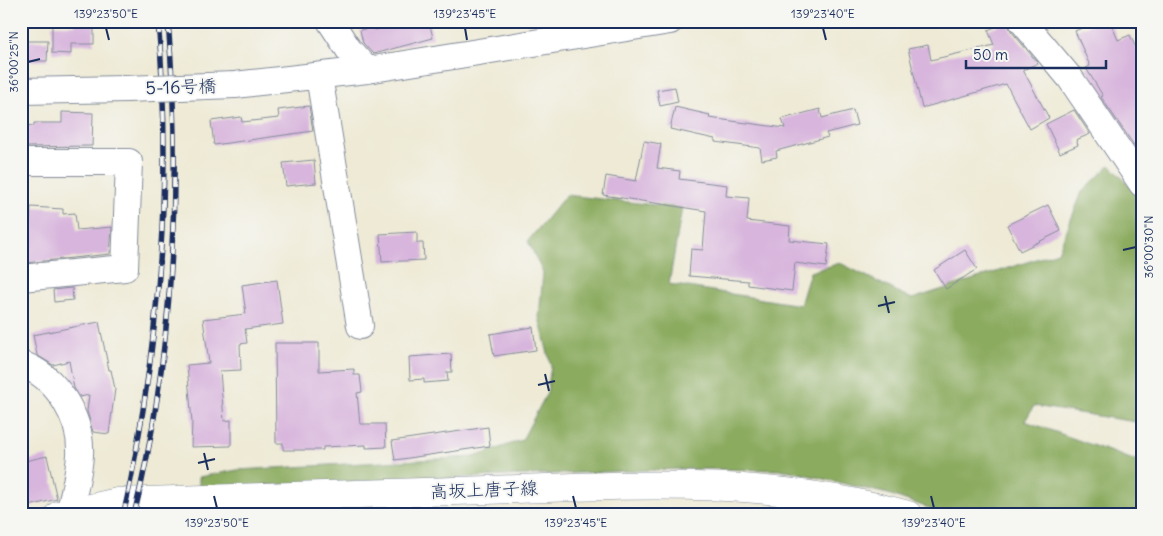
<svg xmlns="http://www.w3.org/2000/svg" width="1163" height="536" font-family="Delius,'Klee One',sans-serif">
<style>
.forest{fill:#8bab5f;stroke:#536d5e}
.building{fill:#d8b5dd}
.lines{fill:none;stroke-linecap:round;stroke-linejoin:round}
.minor-casing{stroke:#848c9a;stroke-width:28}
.major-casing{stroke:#848c9a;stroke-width:29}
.minor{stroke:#fff;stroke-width:26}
.major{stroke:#fff;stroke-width:28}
.rail-casing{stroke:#1b2f5e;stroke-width:5.5}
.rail{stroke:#f6f6f2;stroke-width:4;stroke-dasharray:11;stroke-linecap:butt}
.minor-bridge-casing{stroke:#848c9a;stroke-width:28;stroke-linecap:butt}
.minor-bridge{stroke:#fff;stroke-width:26}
.ticks{fill:none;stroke:#1b2f5e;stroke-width:2}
.labels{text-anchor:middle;stroke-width:4;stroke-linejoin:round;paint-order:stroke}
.street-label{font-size:18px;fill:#1b2f5e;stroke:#f6f6f2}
.neatline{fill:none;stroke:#1b2f5e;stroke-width:2}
.ticks-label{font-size:12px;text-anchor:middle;fill:#1b2f5e}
</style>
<rect width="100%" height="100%" fill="#f6f6f2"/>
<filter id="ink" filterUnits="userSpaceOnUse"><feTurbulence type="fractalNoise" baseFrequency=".02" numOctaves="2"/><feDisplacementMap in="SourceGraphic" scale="10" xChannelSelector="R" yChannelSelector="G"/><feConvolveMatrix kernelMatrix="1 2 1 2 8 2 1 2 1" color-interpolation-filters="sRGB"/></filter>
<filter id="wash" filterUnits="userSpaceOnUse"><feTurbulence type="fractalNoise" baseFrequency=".0096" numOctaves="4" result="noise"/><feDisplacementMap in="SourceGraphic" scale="20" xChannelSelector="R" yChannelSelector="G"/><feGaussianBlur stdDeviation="1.12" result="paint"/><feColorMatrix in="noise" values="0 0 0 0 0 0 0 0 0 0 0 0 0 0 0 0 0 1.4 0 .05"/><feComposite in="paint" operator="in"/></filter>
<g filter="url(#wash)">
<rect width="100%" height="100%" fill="#eeead6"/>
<path class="forest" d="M1110 165 1142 199V423L1034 406 1025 421 1142 463V515H949L888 494 786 470 680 469 199 488V477L237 470 474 457 522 440 547 393 551 366 539 317 543 273 528 241 566 195 682 208 669 284 800 305 810 272 840 263 912 299 1058 252 1082 192Z"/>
<g id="blocks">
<path class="building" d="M75 21H94V44H71V54L52 53V25H75Z
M407 21H429L433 38 373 54 363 43 360 30 374 27 375 30Z
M1098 21H1110L1118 40 1130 35 1142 61V157L1101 97 1103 96 1086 68 1090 66 1075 31Z
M1007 22 1011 31 1038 63 1023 70 1049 118 1030 129 1006 84 922 108 908 49 928 45 931 60 994 45 988 30Z
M22 41H48L47 61H21Z
M675 87 678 102 660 106 657 90Z
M309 106 313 131 214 145 211 121 241 117 242 122 279 118 278 110Z
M675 107 710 115 709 118 785 128 782 119 820 109 822 118 853 110 857 125 826 133 828 137 776 151 777 157 762 160 760 148 715 142V139L670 129Z
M1074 110 1090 134 1076 140 1078 145 1060 153 1046 124Z
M62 112 93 113 92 146 22 147 23 125 34 126V123H62Z
M644 141 661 144 657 168 680 171 679 179 727 185 726 196 749 198 747 221 790 226 789 240 829 244 826 267 795 263 792 291 748 285V281L689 276 691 249 703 250 706 211 603 195 606 176 636 181Z
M314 160 316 183 286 186 283 163Z
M1048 205 1061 231 1020 251 1007 225Z
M31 207 63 209V214L75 213 77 230 112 227 110 254 25 263 24 253H27L26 244 28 243Z
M417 232V243H423L424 260 382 262 380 234Z
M965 250 977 269 946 289 934 270Z
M277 280 283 324 245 329 247 343 240 344 241 370 220 371 224 421 231 420V446L191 447 192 422 187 365 209 363 203 319 246 314 242 285Z
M72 288 73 300 54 302 53 290Z
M99 322 109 370H111L115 389 109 434 93 432 87 411 89 395 80 397 74 388 69 361 53 365 37 355 33 335Z
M533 327 536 350 494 356 490 334Z
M275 343H319V371L354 369V375H360L362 392 357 393 360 424H385L386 447 366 448V445L323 447V450H283V443H276Z
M451 354 452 372H447L448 381 424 383V379L410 380 409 357Z
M488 427 490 446 395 460 392 441Z
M47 456 57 499 21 508V462Z"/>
</g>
</g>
<g filter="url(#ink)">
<use href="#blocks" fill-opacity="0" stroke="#848c9a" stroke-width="1"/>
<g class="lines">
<defs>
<path id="minor" d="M330 21 349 50 367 70
M1022 21 1070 78 1142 184
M319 76 360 326
M235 85 367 70 670 21
M21 91 126 89
M21 162H129L125 268 21 278
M21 364C57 376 82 419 80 455 79 474 73 494 70 512"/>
<path id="major" d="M59 515 118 502C241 497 365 494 488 490 632 485 767 476 908 515"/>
</defs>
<use href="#minor" class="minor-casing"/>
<use href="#major" class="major-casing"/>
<use href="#minor" class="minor"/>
<use href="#major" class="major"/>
<defs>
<path id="rail" d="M123 515C132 481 137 445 143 410 163 283 170 150 158 21
M134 515C173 358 182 182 168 21"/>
</defs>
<use href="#rail" class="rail-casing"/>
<use href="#rail" class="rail"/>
<defs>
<path id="minor-bridge" d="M126 89 235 85"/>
</defs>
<use href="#minor-bridge" class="minor-bridge-casing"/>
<use href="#minor-bridge" class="minor-bridge"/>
</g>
</g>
<path class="ticks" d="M106 28 109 40M465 28 467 40M823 28 826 40M28 62 40 59M1123 250 1136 247M885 296 889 313M878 306 895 302M545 374 549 391M538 385 555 381M204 453 208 470M198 463 215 459M214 496 217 508M573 496 576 508M931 496 934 508"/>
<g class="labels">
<g class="street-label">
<text transform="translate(181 87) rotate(-2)" y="6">5-16号橋</text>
<text transform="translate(484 490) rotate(-2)" y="6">高坂上唐子線</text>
</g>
</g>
<rect width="1163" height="536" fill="none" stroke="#f6f6f2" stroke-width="55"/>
<path d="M966 60v8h140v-8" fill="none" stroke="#1b2f5e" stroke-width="2.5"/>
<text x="973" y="60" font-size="15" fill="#1b2f5e" stroke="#f6f6f2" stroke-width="4" paint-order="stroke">50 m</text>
<rect x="28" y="28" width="1108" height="480" class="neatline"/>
<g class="ticks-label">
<text x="106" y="18">139°23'50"E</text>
<text x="465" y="18">139°23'45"E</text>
<text x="823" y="18">139°23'40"E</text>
<text transform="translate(14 62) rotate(-90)" y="4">36°00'25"N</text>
<text transform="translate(1149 247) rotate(-90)" y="4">36°00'30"N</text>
<text x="217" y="527">139°23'50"E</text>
<text x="576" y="527">139°23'45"E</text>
<text x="934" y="527">139°23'40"E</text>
</g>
</svg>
